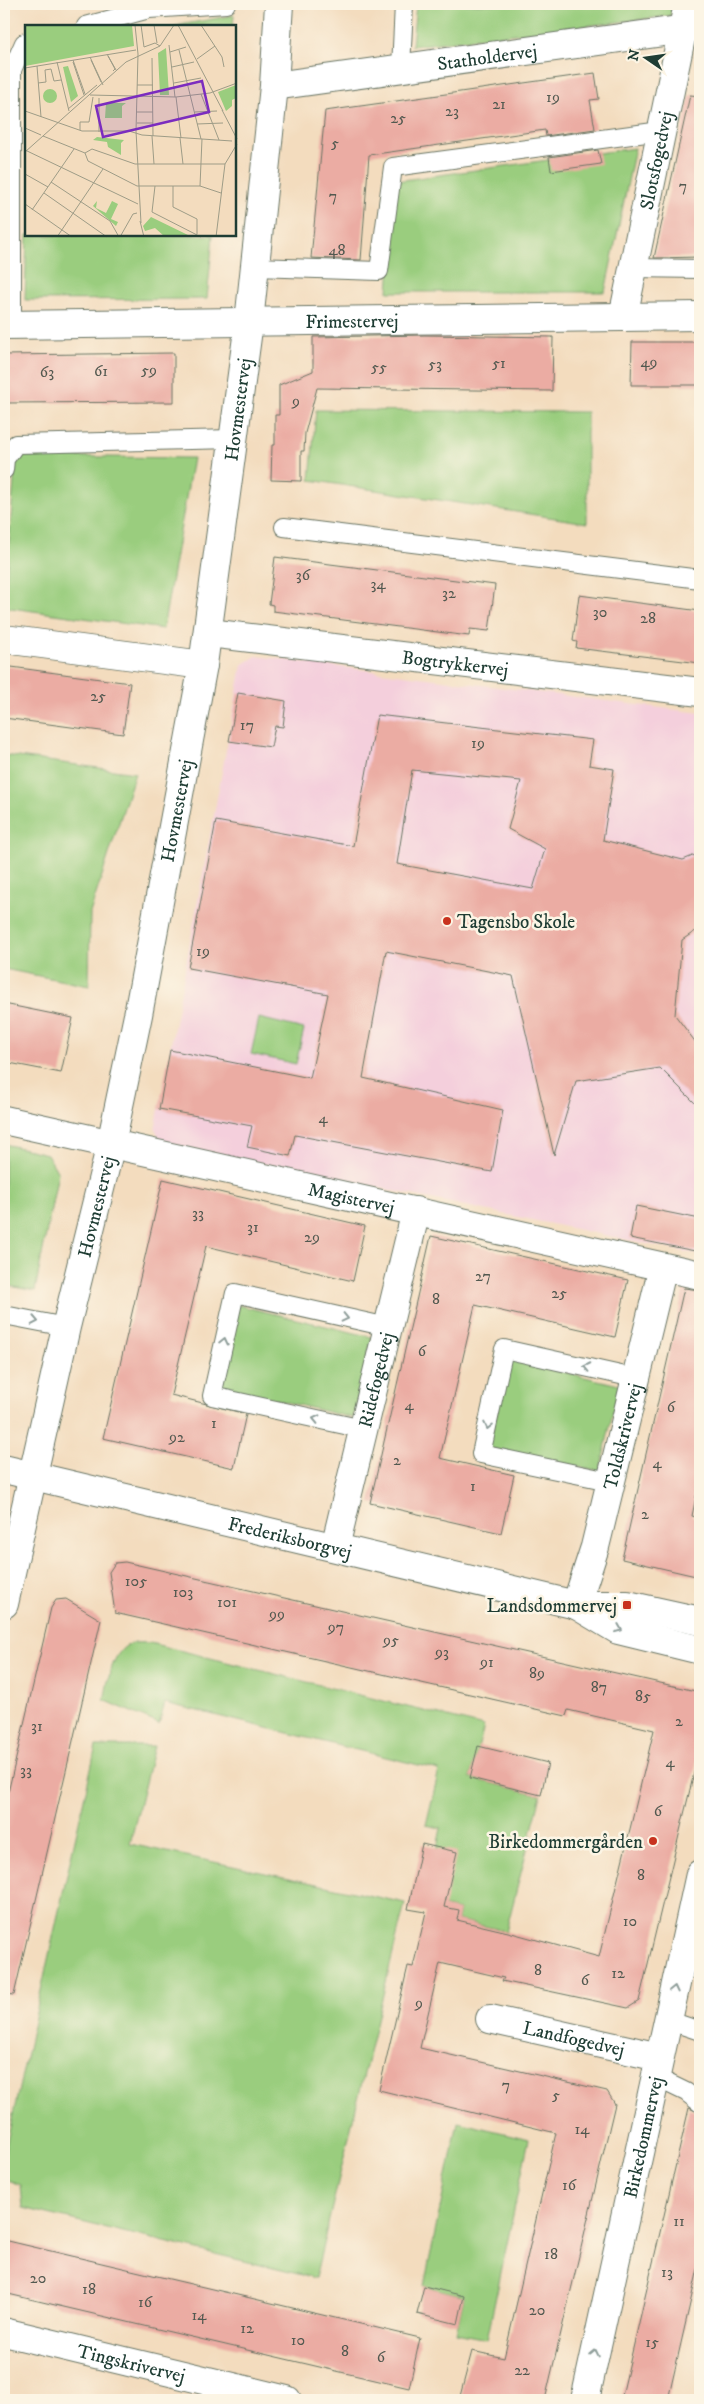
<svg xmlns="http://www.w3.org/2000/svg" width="704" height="2404" font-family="'IM FELL DW Pica',serif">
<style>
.built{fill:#f4cfdc}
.green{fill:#9acd7e;stroke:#5c8559}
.building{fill:#ebaca3;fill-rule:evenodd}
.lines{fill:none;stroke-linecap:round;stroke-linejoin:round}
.service-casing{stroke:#697564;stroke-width:20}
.minor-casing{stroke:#697564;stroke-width:30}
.tertiary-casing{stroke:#697564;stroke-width:30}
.service{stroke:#fff;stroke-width:18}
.minor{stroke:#fff;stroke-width:28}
.tertiary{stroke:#fff;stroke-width:28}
.oneway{stroke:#8f9e9a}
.poi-dot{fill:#c8321e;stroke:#fcf5e5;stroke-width:2}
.labels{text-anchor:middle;stroke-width:5;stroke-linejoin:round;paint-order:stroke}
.number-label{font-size:16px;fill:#525950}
.street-label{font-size:19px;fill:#1f3d34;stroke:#fcf5e5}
.poi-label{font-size:19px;fill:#1f3d34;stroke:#fcf5e5;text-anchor:end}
.inset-road{fill:none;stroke:#9e9c87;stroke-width:1}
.view{fill:#7b2cbf;fill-opacity:0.15;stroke:#7b2cbf;stroke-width:2.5}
.inset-edge{fill:none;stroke:#1f3d34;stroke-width:2.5}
</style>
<rect width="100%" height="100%" fill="#fcf5e5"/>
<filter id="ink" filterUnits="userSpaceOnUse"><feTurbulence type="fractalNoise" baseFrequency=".02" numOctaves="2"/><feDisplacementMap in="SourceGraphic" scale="10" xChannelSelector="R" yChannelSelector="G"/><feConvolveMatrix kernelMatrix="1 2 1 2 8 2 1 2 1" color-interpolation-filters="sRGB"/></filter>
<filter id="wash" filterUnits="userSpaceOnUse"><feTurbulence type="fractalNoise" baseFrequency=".0096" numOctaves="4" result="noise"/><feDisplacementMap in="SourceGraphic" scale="20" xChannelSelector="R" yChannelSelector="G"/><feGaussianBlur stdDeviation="1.12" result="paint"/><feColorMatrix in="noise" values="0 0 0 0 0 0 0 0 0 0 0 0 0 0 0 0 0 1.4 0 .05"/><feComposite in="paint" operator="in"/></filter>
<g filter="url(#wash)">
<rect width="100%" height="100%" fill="#f3dcbe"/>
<path class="built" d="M256 656 700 713V1255L163 1143 155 1130 242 665Z"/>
<path class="green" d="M416 4H673L670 16 412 46Z
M234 15 233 26H175Z
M635 148 605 292H388L396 181Z
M27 235H213L207 299 25 300Z
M316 410 587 412V523L310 480Z
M16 456 193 458 163 629 4 607Z
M4 755 135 773 90 913 89 986 4 969Z
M259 1018 304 1029 296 1064 251 1054Z
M4 1144 47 1154 58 1173 35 1291 4 1285Z
M237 1305 372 1337 353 1418 219 1386Z
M508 1359 619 1385 600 1471 489 1448Z
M150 1643 484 1726 470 1778 541 1795 506 1931 457 1920 459 1910 438 1905 437 1848 441 1828 426 1825 439 1770 165 1703 159 1724 104 1700C108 1683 111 1652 130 1644 136 1642 144 1643 150 1643Z
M96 1746H154L130 1844 405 1903 315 2278 23 2208 21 2185 4 2179V2155Z
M458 2122 529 2139 487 2339 456 2333 464 2296 424 2286Z"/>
<g id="blocks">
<path class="building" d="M595 73 599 99 590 100 595 129 546 136 545 130 369 155 361 260 311 258 325 111Z
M690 95 700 96V257L654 258Z
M598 150 601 164 551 171 549 157Z
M425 335 553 337 552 391 317 388 305 433 304 451H301V481L271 480 272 445H275V415H279V385L313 371V337Z
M632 342H700V385H631Z
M174 353V402L4 403V355Z
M275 557 495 585 489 631 470 629 469 636 273 611V605L269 604Z
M579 595 700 611V663L576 648 577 642 573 641Z
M4 666 130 683 123 734 4 718Z
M238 693 286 701 283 727 275 726 271 747 229 741Z
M377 715 593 740 589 765 614 769 603 840 683 860 700 853V928L682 940 675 1015 700 1048V1108L660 1068 576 1081 554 1155 513 976 386 951 363 1078 503 1110 492 1172 295 1135 290 1156 247 1147 252 1126 159 1109 170 1050 310 1078 328 994 188 968 216 821 353 846ZM412 770 521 781 508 829 545 849 533 889 397 864Z
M4 1004 73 1018 61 1073 4 1062Z
M163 1179 365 1226 353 1281 206 1246 171 1395 246 1414 234 1468 103 1438Z
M636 1206 700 1219V1252L630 1238Z
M431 1236 628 1280 615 1337 475 1305 440 1458 514 1475 501 1533 370 1503Z
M684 1288 700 1290V1478L692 1516 700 1518V1577L622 1559Z
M125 1562 700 1692V1748L639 2001 628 2008 502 1981 504 1978 440 1963 420 2048 607 2091 615 2104 545 2400H459L472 2351 504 2358 556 2133 379 2090 408 1966 413 1967 426 1912 408 1909 422 1844 457 1852 444 1907 459 1910 457 1920 508 1932 599 1957 654 1730 568 1710 566 1716 115 1613 109 1572 115 1563Z
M66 1599 101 1620 14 1995 4 1994V1810L51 1608 56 1600Z
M478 1746 548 1763 541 1795 470 1778Z
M689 2108 700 2113V2260L668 2400H621Z
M4 2240 420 2338 409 2388 4 2293Z
M424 2286 464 2296 458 2324 417 2314Z"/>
</g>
</g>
<g filter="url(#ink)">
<use href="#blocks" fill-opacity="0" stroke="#697564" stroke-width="1"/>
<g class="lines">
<defs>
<path id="service" d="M86 26 149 9 226 4
M401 69 404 4
M255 267 379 271 393 167 661 131
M633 268 700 269
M12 325V70L24 43 26 42
M4 470 5 459 16 444 234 439
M284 527 700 579
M4 1315 66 1327
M363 1429 212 1396 235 1293 388 1327
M609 1481 481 1454 504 1349 634 1378
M667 2020 700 2031
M655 2077 686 2092 700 2103"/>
<g id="minor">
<path id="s1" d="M274 86 700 27"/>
<path id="s2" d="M623 317 688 4"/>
<path id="s3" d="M4 325 700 316"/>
<path id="s4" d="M209 633 700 692"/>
<path d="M4 639 203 665"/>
<path id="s5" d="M4 1120 700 1275"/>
<path id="s6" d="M335 1547 416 1211"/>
<path id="s7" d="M4 1604 66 1327 111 1144 138 1015 203 665 249 322 274 86 279 4"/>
<path id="s8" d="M576 1605 595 1547 663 1267"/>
<path id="s9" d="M490 2019 659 2057"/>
<path id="s10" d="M4 2332 287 2400"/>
<path id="s11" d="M585 2400 700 1874"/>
</g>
<g id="tertiary">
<path id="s12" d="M4 1469 576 1605H627L700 1621"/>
<path d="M578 1606 618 1630 700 1650"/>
</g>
</defs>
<use href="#service" class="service-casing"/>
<use href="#minor" class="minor-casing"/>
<use href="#tertiary" class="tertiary-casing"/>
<use href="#service" class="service"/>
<use href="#minor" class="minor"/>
<use href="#tertiary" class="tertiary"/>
</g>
<defs><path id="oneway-chevron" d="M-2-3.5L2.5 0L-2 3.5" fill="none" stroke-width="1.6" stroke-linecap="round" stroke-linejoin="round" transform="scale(1.25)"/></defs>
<g class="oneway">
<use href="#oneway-chevron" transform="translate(345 1318) rotate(13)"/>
<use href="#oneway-chevron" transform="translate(35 1321) rotate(11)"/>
<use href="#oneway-chevron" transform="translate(224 1341) rotate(-77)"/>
<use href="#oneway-chevron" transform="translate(587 1367) rotate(-168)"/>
<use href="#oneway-chevron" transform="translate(316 1419) rotate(-167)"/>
<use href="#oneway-chevron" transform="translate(488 1426) rotate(102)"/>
<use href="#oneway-chevron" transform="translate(619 1629) rotate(22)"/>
<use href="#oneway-chevron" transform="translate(674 1989) rotate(-77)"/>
<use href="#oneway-chevron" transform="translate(595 2353) rotate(-78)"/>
</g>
</g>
<g class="poi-dot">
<circle cx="447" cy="921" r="5"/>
<rect x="622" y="1600" width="10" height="10" rx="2.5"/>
<circle cx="653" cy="1841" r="5"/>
</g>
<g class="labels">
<g class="number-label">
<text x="553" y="102">19</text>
<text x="499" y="109">21</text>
<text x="452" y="116">23</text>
<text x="398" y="123">25</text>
<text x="335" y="148">5</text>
<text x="683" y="191">7</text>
<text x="333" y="201">7</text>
<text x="337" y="255">48</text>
<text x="649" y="367">49</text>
<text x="499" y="368">51</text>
<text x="435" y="369">53</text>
<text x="379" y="372">55</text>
<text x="149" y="375">59</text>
<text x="101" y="376">61</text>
<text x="47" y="377">63</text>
<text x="296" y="406">9</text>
<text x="303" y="580">36</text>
<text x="378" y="589">34</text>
<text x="449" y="598">32</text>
<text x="600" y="617">30</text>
<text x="648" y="623">28</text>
<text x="98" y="701">25</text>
<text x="247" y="730">17</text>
<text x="478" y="748">19</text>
<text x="203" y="956">19</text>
<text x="323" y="1123">4</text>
<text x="198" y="1218">33</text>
<text x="253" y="1232">31</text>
<text x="312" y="1242">29</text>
<text x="483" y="1281">27</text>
<text x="559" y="1298">25</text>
<text x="436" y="1304">8</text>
<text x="422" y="1356">6</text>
<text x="409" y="1410">4</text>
<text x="671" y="1412">6</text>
<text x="214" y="1428">1</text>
<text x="177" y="1442">92</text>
<text x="397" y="1465">2</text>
<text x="657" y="1468">4</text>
<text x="473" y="1491">1</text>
<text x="645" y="1519">2</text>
<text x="136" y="1586">105</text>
<text x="183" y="1597">103</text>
<text x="227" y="1607">101</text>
<text x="277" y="1619">99</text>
<text x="336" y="1632">97</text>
<text x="391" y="1645">95</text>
<text x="442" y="1657">93</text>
<text x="487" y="1667">91</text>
<text x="537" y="1678">89</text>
<text x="599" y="1692">87</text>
<text x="643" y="1701">85</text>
<text x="679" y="1726">2</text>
<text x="37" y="1731">31</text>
<text x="670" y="1767">4</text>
<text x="26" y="1775">33</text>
<text x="658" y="1816">6</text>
<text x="641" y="1880">8</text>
<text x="630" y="1926">10</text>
<text x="538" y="1975">8</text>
<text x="618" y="1978">12</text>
<text x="585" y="1985">6</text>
<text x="419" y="2008">9</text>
<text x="506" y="2090">7</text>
<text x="556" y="2100">5</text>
<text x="582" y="2134">14</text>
<text x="569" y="2190">16</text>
<text x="679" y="2226">11</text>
<text x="551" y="2259">18</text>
<text x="667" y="2277">13</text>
<text x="38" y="2283">20</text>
<text x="89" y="2294">18</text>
<text x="145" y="2307">16</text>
<text x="537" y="2315">20</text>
<text x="199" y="2320">14</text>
<text x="247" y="2333">12</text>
<text x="298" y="2345">10</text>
<text x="652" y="2347">15</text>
<text x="345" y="2356">8</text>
<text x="381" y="2362">6</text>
<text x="522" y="2375">22</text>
</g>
<g class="street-label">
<text dy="7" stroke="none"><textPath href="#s1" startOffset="215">Statholdervej</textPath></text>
<text dy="7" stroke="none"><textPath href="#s2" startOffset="160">Slotsfogedvej</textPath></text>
<text dy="7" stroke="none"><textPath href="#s3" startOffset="348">Frimestervej</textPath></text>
<text dy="7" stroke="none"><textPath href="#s7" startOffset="1218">Hovmestervej</textPath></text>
<text dy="7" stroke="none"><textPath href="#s4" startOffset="248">Bogtrykkervej</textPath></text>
<text dy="7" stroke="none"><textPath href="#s7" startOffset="812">Hovmestervej</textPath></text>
<text dy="7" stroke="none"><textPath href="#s5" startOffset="356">Magistervej</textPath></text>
<text dy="7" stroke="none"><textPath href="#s7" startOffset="408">Hovmestervej</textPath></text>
<text dy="7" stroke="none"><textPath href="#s6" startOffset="172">Ridefogedvej</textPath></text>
<text dy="7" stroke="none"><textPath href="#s8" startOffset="175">Toldskrivervej</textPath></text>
<text dy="7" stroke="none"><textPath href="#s12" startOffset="294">Frederiksborgvej</textPath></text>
<text dy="7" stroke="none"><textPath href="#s9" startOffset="86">Landfogedvej</textPath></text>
<text dy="7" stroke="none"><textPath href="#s11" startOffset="269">Birkedommervej</textPath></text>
<text dy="7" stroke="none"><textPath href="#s10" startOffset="131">Tingskrivervej</textPath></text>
</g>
<g class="poi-label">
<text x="457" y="928" text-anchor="start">Tagensbo Skole</text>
<text x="617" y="1612">Landsdommervej</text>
<text x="643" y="1848">Birkedommergården</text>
</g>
</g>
<g transform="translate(25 25)">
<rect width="211" height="211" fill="#f3dcbe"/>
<path d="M0 0H107L109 21 0 41ZM141 23 144 70H135L133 28ZM43 41 53 71 46 77 38 42ZM211 60V73L207 75V81L201 86 193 67ZM18 71a7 7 0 1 1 14 0a7 7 0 1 1-14 0ZM81 78H101L97 81V93H80ZM72 112 99 115 96 118V130L83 122 82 117 68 115ZM72 176 71 183 81 188 87 176 93 179 86 194 93 197 91 201 68 181ZM126 192 165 211H139L130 203 120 206 118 201Z" fill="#9acd7e"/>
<path class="inset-road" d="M110 0 113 29 111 106 116 198M116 0 119 22 130 18 135 21M129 0 132 18M153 0 198 86M176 0 197 32 199 42M144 20 150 72M154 25 176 114M145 27 161 22M82 29 91 45M83 31 90 44 88 46M65 32 78 60M127 33 128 111M172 34 190 21M48 35 60 69M66 35 76 57M32 37 44 86M48 37 59 70M12 41 16 92M147 42 169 37M0 43 111 25M13 58 21 57 20 45 26 44 29 56 36 55M149 58 176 53M112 60H128M176 69 194 115M65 70 151 72 185 68 212 58M151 72 156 113M43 84 72 60M197 85 212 114M0 86 57 106H104L117 110 207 116M112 87H128M170 87 192 86M112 98H128M172 99 198 98M0 103 16 110M55 105V97H64L68 72M74 107V73M18 111 60 128M127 111 129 139M155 113 158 139M0 125 113 179M0 127 101 37 135 21 149 0M60 128 63 136 112 161H175L196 168M60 128 67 124 110 139H200M0 149 23 162M26 157 85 196 94 212M130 161 127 187 176 212M148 161V182L172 194V209M175 161 177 114M19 168 82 212M0 179 47 212M7 185 49 124M115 196 119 212M32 212 78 144M95 212 108 189 112 188M191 212 200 139 212 119"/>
<path class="view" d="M177 56 184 87 78 112 71 81Z"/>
<rect width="211" height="211" class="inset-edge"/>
</g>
<rect width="704" height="2404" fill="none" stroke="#fcf5e5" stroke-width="20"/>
<g transform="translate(646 58) rotate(283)" stroke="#fcf5e5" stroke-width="4" paint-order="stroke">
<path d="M0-4L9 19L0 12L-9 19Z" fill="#1f3d34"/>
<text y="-8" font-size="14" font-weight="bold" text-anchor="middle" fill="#1f3d34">N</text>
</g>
</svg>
